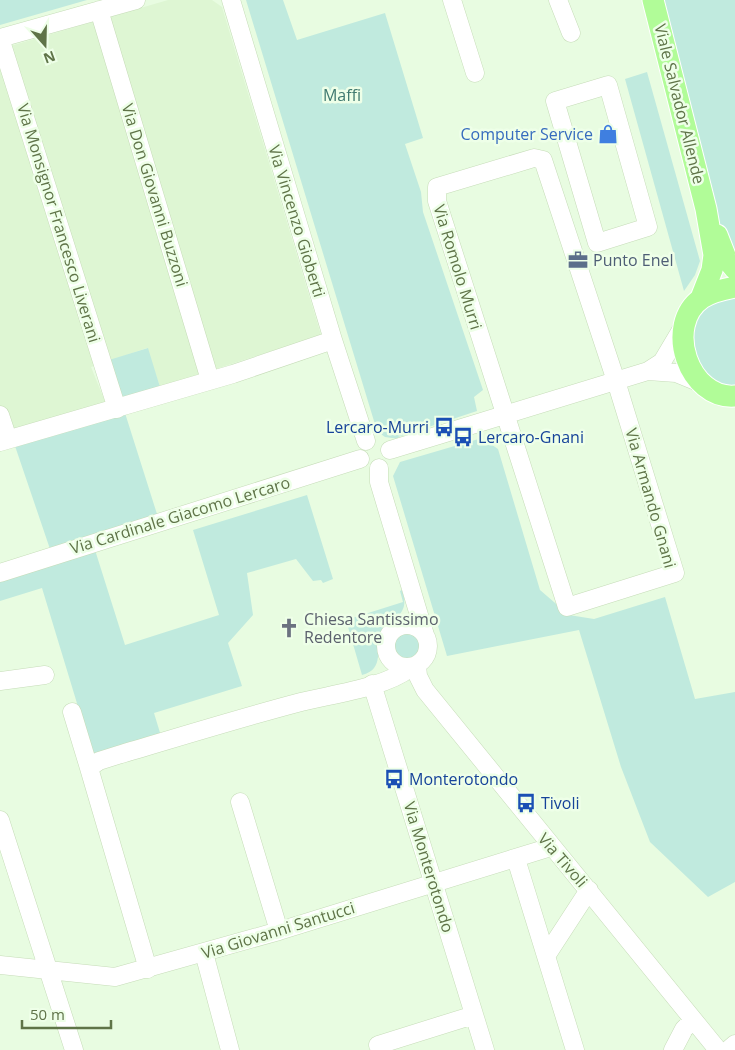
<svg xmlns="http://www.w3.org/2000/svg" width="735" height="1050" font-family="'Open Sans',sans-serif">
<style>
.residential{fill:#def6d3}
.green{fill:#c0eade}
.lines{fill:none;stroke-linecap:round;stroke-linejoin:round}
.minor-casing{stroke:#c6dcb8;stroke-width:19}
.major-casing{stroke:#fff;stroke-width:23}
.minor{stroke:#fff;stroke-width:18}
.major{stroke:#b1fc98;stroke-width:21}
.labels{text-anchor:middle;stroke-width:5;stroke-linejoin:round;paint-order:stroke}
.park-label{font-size:16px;fill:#407a70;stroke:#eeffe8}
.street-label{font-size:16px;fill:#5f7448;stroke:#eeffe8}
.shop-label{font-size:16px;fill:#366cbe;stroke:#eeffe8;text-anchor:end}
.service-label{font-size:16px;fill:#4e5e75;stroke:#eeffe8;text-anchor:start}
.transit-label{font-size:16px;fill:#164399;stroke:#eeffe8;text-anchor:start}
.worship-label{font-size:16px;fill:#5b616d;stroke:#eeffe8;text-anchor:start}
</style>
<rect width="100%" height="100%" fill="#e8fce1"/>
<path class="residential" d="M168 0H212L222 7 321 335 160 387 147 348 91 367 106 404 0 435V49Z"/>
<path class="green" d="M0 0H87L0 25Z
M246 0H283L297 40 385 13 423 138 405 144 421 192 423 212 483 390 474 397 477 411 398 437 399 439 385 437 374 429 376 428 374 421Z
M662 0H735V258L720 230Z
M647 72 700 261 695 275 684 291 625 79Z
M735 291V390L709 381 691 353 694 320 702 307Z
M148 348 160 387 123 398 109 360Z
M125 413 157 514 50 549 15 446Z
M482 438 498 449 540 590 569 615 594 619 665 597 695 699 735 692V882L708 897 650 842 621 767 579 630 447 656 393 476 400 462Z
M307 495 333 579 323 583 321 580 313 581 296 559 247 573 253 615 228 643 242 686 154 713 161 736 93 756 42 588 0 601V581L95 550 125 645 219 615 193 530Z
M402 590C411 616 392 616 382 633 374 648 386 669 362 675L346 620 403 602 400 591Z
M393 647a14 14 0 1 1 28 0a14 14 0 1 1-28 0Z"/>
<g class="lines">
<defs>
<path id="minor" d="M231 0 333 340 366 441
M452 0 475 73
M558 0 571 33
M99 10 210 380
M0 38 117 409
M0 38 136 0
M608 85 648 227 597 243 555 101Z
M534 158 543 160 616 381 675 573 567 607 437 201V187Z
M648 371 662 362 684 325
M0 415 8 439
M0 442 233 374 333 340
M390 450 648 371 676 373 698 382
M379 468V482L385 502 425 635
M0 573 360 459
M386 646a21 21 0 1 1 42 0a21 21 0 1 1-42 0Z
M417 665 418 676 425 690 718 1050
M0 681 45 675
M372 684 485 1050
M72 712 89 768
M240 802 279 931
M0 820 74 1050
M516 859 575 1050
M204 953 230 1050
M546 956 589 890
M0 965 115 977 279 931 551 847
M148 969 89 768 99 761 118 755C179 737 240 718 301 702 333 694 384 688 410 668
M378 1045 474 1015
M673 1050 684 1029 693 1020
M728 1050 735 1044"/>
<path id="major" d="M653 0 706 209 714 255 712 270 701 298
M717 235 726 258 735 269
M735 287C724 289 711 292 702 298 663 325 689 400 735 396"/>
</defs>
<use href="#minor" class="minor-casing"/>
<use href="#major" class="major-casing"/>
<use href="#minor" class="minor"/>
<use href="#major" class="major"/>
</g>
<defs>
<symbol id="shop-bare" viewBox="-9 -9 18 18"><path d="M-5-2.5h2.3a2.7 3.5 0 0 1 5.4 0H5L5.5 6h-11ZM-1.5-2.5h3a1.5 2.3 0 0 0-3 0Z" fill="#3f7fe0" stroke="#eeffe8" stroke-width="2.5" paint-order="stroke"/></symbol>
<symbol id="office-bare" viewBox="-9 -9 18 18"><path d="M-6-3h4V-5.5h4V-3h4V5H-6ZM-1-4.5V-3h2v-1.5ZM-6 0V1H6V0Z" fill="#5c6f8a" stroke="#eeffe8" stroke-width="2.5" paint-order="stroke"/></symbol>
<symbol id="bus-bare" viewBox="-9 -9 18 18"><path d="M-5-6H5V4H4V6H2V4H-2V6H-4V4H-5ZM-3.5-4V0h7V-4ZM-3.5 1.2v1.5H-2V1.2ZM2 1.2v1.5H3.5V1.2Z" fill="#1a4fb4" stroke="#eeffe8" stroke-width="2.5" paint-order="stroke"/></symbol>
<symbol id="church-bare" viewBox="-9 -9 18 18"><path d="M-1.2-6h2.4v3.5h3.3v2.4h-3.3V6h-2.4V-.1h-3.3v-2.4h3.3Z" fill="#6b7280" stroke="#eeffe8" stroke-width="2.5" paint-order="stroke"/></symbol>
</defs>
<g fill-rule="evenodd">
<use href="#shop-bare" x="594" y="120" width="28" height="28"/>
<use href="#office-bare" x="564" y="246" width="28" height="28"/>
<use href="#bus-bare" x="430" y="413" width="28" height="28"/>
<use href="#bus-bare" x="449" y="423" width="28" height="28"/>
<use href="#church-bare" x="275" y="614" width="28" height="28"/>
<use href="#bus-bare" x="380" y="765" width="28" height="28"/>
<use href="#bus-bare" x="512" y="789" width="28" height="28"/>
</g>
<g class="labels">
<g class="park-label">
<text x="342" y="101">Maffi</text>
</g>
<g class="street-label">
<text transform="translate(680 104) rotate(76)" y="6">Viale Salvador Allende</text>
<text transform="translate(155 195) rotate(73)" y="6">Via Don Giovanni Buzzoni</text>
<text transform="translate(297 221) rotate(73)" y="6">Via Vincenzo Gioberti</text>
<text transform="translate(59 223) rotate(73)" y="6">Via Monsignor Francesco Liverani</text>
<text transform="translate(458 267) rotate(73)" y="6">Via Romolo Murri</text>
<text transform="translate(651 498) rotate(74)" y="6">Via Armando Gnani</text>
<text transform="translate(180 515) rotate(-17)" y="6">Via Cardinale Giacomo Lercaro</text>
<text transform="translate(563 860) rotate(49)" y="6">Via Tivoli</text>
<text transform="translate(429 867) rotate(73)" y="6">Via Monterotondo</text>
<text transform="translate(278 930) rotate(-17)" y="6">Via Giovanni Santucci</text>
</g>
<g class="shop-label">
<text x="593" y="140">Computer Service</text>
</g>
<g class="service-label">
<text x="593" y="266">Punto Enel</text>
</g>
<g class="transit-label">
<text x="429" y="433" text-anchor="end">Lercaro-Murri</text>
<text x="478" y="443">Lercaro-Gnani</text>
<text x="409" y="785">Monterotondo</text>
<text x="541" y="809">Tivoli</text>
</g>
<g class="worship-label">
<text x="304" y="625">Chiesa Santissimo<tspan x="304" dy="18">Redentore</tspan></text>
</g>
</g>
<g transform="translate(45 45) rotate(160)" stroke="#eeffe8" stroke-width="4" paint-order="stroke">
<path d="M0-4L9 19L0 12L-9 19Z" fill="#5f7448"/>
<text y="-8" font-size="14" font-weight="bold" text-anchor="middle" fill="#5f7448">N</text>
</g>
<path d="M22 1020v8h89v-8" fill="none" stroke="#5f7448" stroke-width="2.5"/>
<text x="30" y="1020" font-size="15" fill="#5f7448" stroke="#eeffe8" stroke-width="4" paint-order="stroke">50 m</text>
</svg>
